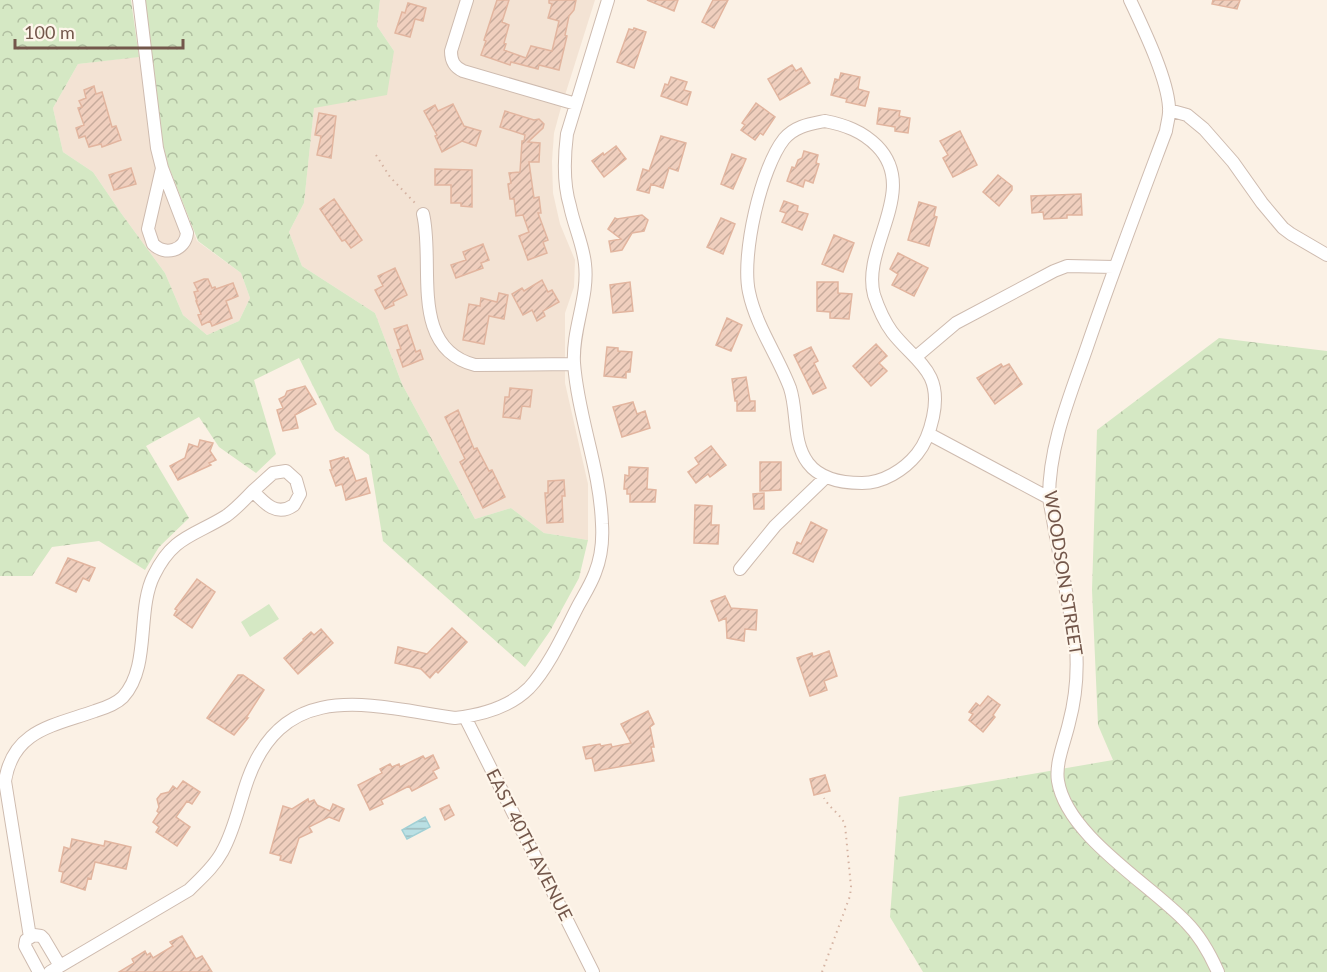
<svg xmlns="http://www.w3.org/2000/svg" width="1327" height="972" font-family="Lato,sans-serif">
<style>
.residential{fill:#f3e3d4}
.forest{fill:url(#forest-crowns)}
.pitch{fill:#d5e8c4}
.water{fill:url(#water-rules);stroke:#a1d0d5;stroke-width:1.5}
.building{fill:url(#building-hatch);stroke:#e2b59f;stroke-width:1.5}
.lines{fill:none;stroke-linecap:round;stroke-linejoin:round}
.minor-casing{stroke:#cebbaf;stroke-width:14}
.path{stroke:#d4b2a1;stroke-width:2;stroke-dasharray:1.5 4.5;stroke-linecap:butt}
.minor{stroke:#fff;stroke-width:12}
.labels{text-anchor:middle;stroke-width:4.5;stroke-linejoin:round;paint-order:stroke}
.street-label{font-size:18px;fill:#73574b;stroke:#fef6eb}
</style>
<defs>
<pattern id="forest-crowns" width="20" height="18" patternUnits="userSpaceOnUse" patternTransform="scale(1.5)"><rect width="20" height="18" fill="#d5e8c4"/><path d="M2 6a3 3 0 1 1 6 0M12 15a3 3 0 1 1 6 0" fill="none" stroke="#b1bfa1"/></pattern>
<pattern id="water-rules" width="6" height="5" patternUnits="userSpaceOnUse" patternTransform="scale(1.5)"><rect width="6" height="5" fill="#bae0e4"/><path d="M0 2.5h6" fill="none" stroke="#9cb8bb"/></pattern>
<pattern id="building-hatch" width="6" height="6" patternUnits="userSpaceOnUse" patternTransform="scale(1.5)"><rect width="6" height="6" fill="#f0cfbe"/><path d="M-1 1l2-2M0 6l6-6M5 7l2-2" fill="none" stroke="#c7ab9c"/></pattern>
</defs>
<rect width="100%" height="100%" fill="#fbf1e5"/>
<path class="residential" d="M380 0H595L560 111 554 133 552 161 553 193 560 224 575 260 574 287 565 313V383L588 484V540L544 533 511 508 475 519 402 384 375 313 302 266 289 232 304 203 314 107 394 51 377 26Z
M151 55 162 140 168 165 197 241 241 273 250 298 239 321 207 335 183 315 165 273 121 213 93 172 63 152 53 108 78 64Z"/>
<path class="forest" d="M0 0H131L139 57 78 64 53 108 63 152 93 172 121 213 165 273 183 315 207 335 239 321 250 298 241 273 198 241 168 165 162 140 144 0H380L377 26 394 51 387 95 314 108 304 203 289 232 302 266 375 313 402 384 475 519 511 508 544 533 588 540 579 578 550 631 525 667 383 541 369 455 335 430 299 358 254 380 276 454 256 473 219 447 199 417 146 446 189 518 159 547 145 570 99 541 52 547 32 576H0Z
M1219 338 1327 351V972H923L890 917 899 797 1113 760 1098 725 1092 590 1097 430Z"/>
<path class="pitch" d="M269 604 279 619 250 637 241 622Z"/>
<path class="water" d="M425 817 430 827 407 839 402 830Z"/>
<path class="building" d="M497 0H509L502 22 509 25 504 43 506 44 504 50 526 58 531 46 552 51 559 21 548 18 552 4 549 3V0H576L574 10 569 16 565 35 567 36 559 70 539 65 538 69 511 62 510 65 481 55 486 41 484 40Z
M647 0H678L674 11Z
M713 0H728L714 28 702 22Z
M1213 0H1240L1237 9 1212 4Z
M408 3 426 8 423 21 415 19 410 37 395 33 402 12 405 13Z
M634 28 646 32 634 68 617 62 629 29 633 30Z
M792 65 796 71 801 68 810 83 780 100 768 79Z
M841 73 860 77 858 89 869 92 865 106 846 102 847 99 831 95 835 79 839 80Z
M671 77 687 82 684 90 691 92 687 105 661 96 665 84 668 85Z
M94 86 96 94 102 92 112 127 116 126 121 140 102 147 101 144 89 147 85 136 79 138 76 128 84 125 78 108 82 107 79 101 86 98 84 90Z
M756 103 775 117 763 135 760 133 755 140 741 130 745 125 742 123Z
M453 104 464 126 481 131 476 146 462 141 442 152 435 136 437 135 424 111 435 105 438 111Z
M879 108 900 111 899 116 910 118 908 133 895 131V127L877 124Z
M505 111 534 120 539 119 544 124 543 128 528 142 540 143 539 162H529L534 198 539 197 541 213H538L548 240 543 242 547 253 528 260 519 236 529 232 523 215 516 216 514 199H510L508 184 511 183 509 173 520 172 522 141H524L525 135 500 127Z
M319 113 336 116 331 158 317 155 321 136 315 135Z
M960 131 977 165 953 177 943 158 948 155 940 141Z
M661 136 686 143 678 171 669 168 663 188 651 184 649 193 637 190 643 169 649 171Z
M616 146 626 159 604 177 592 161 603 153 604 155Z
M804 151 818 155 816 163 819 164 813 183 805 180 803 187 787 181 792 167 795 168 798 160 802 158Z
M732 154 746 159 733 189 721 184Z
M131 168 136 184 114 190 109 175Z
M435 169 472 170V207L461 206V203H451V185H435Z
M998 175 1012 186V190L999 206 983 192Z
M1081 194 1082 215H1067V218L1044 219 1043 212 1032 213 1031 196Z
M334 199 362 240 351 248 345 240 342 241 320 209Z
M784 201 798 206 797 211 808 214 802 230 782 222 786 213 780 211Z
M919 202 936 207 934 216 937 217 929 246 908 240Z
M642 215 648 220 644 231 632 233 622 250 611 252 609 241 621 239 608 229 615 218 617 219Z
M721 218 735 224 723 254 707 247Z
M834 235 854 243 843 272 822 264Z
M483 244 489 260 481 263 483 268 456 278 451 265 466 260 463 252Z
M898 253 928 268 914 296 892 285 898 274 890 269Z
M395 268 407 295 393 302 394 305 385 309 375 290 383 286 378 276Z
M204 279H208L212 288 215 287 216 289 233 283 238 296 226 301 232 318 212 326 210 321 202 325 198 315 201 314 196 301H197L194 292 198 291 194 283Z
M542 280 548 292 552 290 559 302 543 311 545 316 537 321 532 310 523 315 512 294 522 288 524 291Z
M630 282 633 311 613 313 610 285Z
M817 282H838V293L852 294 849 319 830 318V312L817 311Z
M499 293 508 295 504 319 489 316 484 344 463 340 469 304 480 306 481 298 497 302Z
M727 318 742 325 731 351 716 345Z
M407 325 416 352 420 350 423 359 403 367 397 350 401 349 394 329Z
M876 344 887 356 879 363 887 371 871 386 853 366Z
M607 347 618 348V351L632 352 630 372H626V378L604 376Z
M811 347 818 361 814 363 826 388 813 394 794 355Z
M1001 364 1003 367 1009 364 1022 384 995 404 977 378Z
M746 377 750 401H755V411H737V401H735L732 379Z
M305 386 316 404 295 415 298 428 283 431 277 410 283 408 279 399 285 396 287 391Z
M510 388 532 390 530 407 522 406 520 419 503 417 505 397H509Z
M633 402 637 414 645 411 650 428 622 437 613 407Z
M458 410 474 449 477 448 489 471 492 470 505 497 483 508 460 462 465 459 445 417Z
M200 440 213 443 210 451 216 460 209 463 211 465 178 480 170 466 185 458 189 444 198 447Z
M711 446 726 465 710 477 708 474 696 483 688 472 699 464 695 458Z
M344 457 345 459 348 458 356 481 366 478 370 493 346 500 342 484 336 486 330 470H332L330 461Z
M760 462H781V490L760 491Z
M629 467 648 468 647 489 656 490 655 502H630V494H627V489H624L625 475 629 476Z
M564 480 565 496H562L563 522 547 523 545 493H548V481Z
M764 493V509H754L753 494Z
M695 505 712 506 711 525H719L718 544 694 543Z
M811 522 827 530 813 562 793 553 797 542 801 544Z
M68 558 95 568 89 581 83 578 76 592 56 583Z
M197 579 215 592 192 628 174 615 177 610 175 609Z
M725 596 731 608 757 610 756 630 745 629 744 641 727 638 726 618 719 621 711 601Z
M452 628 467 642 438 673 436 671 430 678 421 669 395 663 398 647 427 654Z
M321 629 333 643 298 674 284 658 304 640 303 639 311 632 314 635Z
M829 651 837 676 824 681 827 690 810 696 797 658 812 653 813 657Z
M238 675H243L264 690 246 718H248L234 735 207 718Z
M988 696 1000 705 993 715 995 717 983 732 969 720 973 714 969 712 976 703 980 706Z
M648 711 654 724 650 727 654 747H651L654 761 595 771 592 758 586 759 583 747 600 744 601 746 611 744 612 747 631 743 621 724Z
M433 755 439 768 433 771 437 778 412 791 409 786 381 800 383 804 370 810 358 785 382 773 380 769 390 764 392 767 399 764 400 767 423 756 425 759Z
M825 775 830 791 814 795 810 779Z
M183 781 200 792 192 804 187 801 176 817 190 827 177 846 156 832 159 827 153 822 159 813 157 811 159 807 157 799 161 794 169 792 173 786 177 789Z
M308 799 309 802 314 800 317 805 330 811 333 804 344 809 339 821 329 817 309 827 312 832 299 838 291 863 280 860 281 856 270 853 283 806 292 809Z
M449 805 454 815 445 820 440 809Z
M72 839 104 846 105 841 131 847 126 869 95 862 91 879 88 878 85 890 61 882 63 872 59 871 64 847 70 849Z
M182 936 196 959 202 956 212 972H119L134 963 132 959 145 951 147 955 150 953 153 958 173 946 170 942Z"/>
<g class="lines">
<defs>
<path id="minor" d="M139 0 157 148 162 168 187 233C185 251 165 256 153 244L148 229 162 168
M467 0 451 51C451 61 454 67 463 71L576 104
M1130 0C1143 28 1167 77 1169 107 1170 115 1167 123 1166 131 1139 203 1112 274 1087 347 1070 396 1049 445 1049 498L1076 646C1078 673 1076 697 1069 723 1065 741 1055 763 1058 781 1067 836 1150 884 1186 922 1200 936 1210 954 1218 972
M1169 110 1187 115 1204 129 1233 162 1262 203 1283 228 1291 234 1327 255
M825 121C845 125 862 131 877 146 920 190 861 247 874 295 878 307 884 321 892 332 915 362 943 370 933 417 930 431 926 443 917 454 904 470 883 483 862 483 843 483 820 479 808 463 792 442 798 412 790 388 778 356 756 326 749 292 741 255 761 168 784 139 795 126 810 124 825 121Z
M423 214C435 263 408 348 475 365L574 364
M917 356 956 323 1054 271 1067 266 1114 267
M929 434 1049 498
M740 569 775 526 826 477
M465 717 593 972
M30 937 5 781C13 730 53 726 95 711 105 708 116 704 123 697 151 667 136 610 154 575 173 536 194 536 226 516 236 509 245 499 253 491 265 504 277 517 294 505L300 494 296 480 286 471 273 473 253 491
M39 972 25 946 26 940 34 935 41 936 44 939 60 966
M50 972 189 890C201 878 214 867 222 852 235 829 239 804 248 779 285 677 372 706 455 718 481 715 510 707 529 688 549 667 565 631 578 606 584 595 591 584 595 573 601 558 603 540 602 524 600 467 578 418 574 363 572 329 589 297 585 264 583 244 574 226 570 206 563 183 564 158 567 134L608 0"/>
</defs>
<use href="#minor" class="minor-casing"/>
<path class="path" d="M376 155 390 177 416 204
M822 972 850 896 851 887 845 825C841 814 830 809 824 798"/>
<use href="#minor" class="minor"/>
</g>
<g class="labels">
<g class="street-label">
<text transform="translate(1063 573) rotate(81)" y="6">WOODSON STREET</text>
<text transform="translate(529 845) rotate(63)" y="6">EAST 40TH AVENUE</text>
</g>
</g>
<path d="M15 39v9h168v-9" fill="none" stroke="#73574b" stroke-width="3"/>
<text x="24" y="39" font-size="18" fill="#73574b" stroke="#fef6eb" stroke-width="4.5" paint-order="stroke">100 m</text>
</svg>
